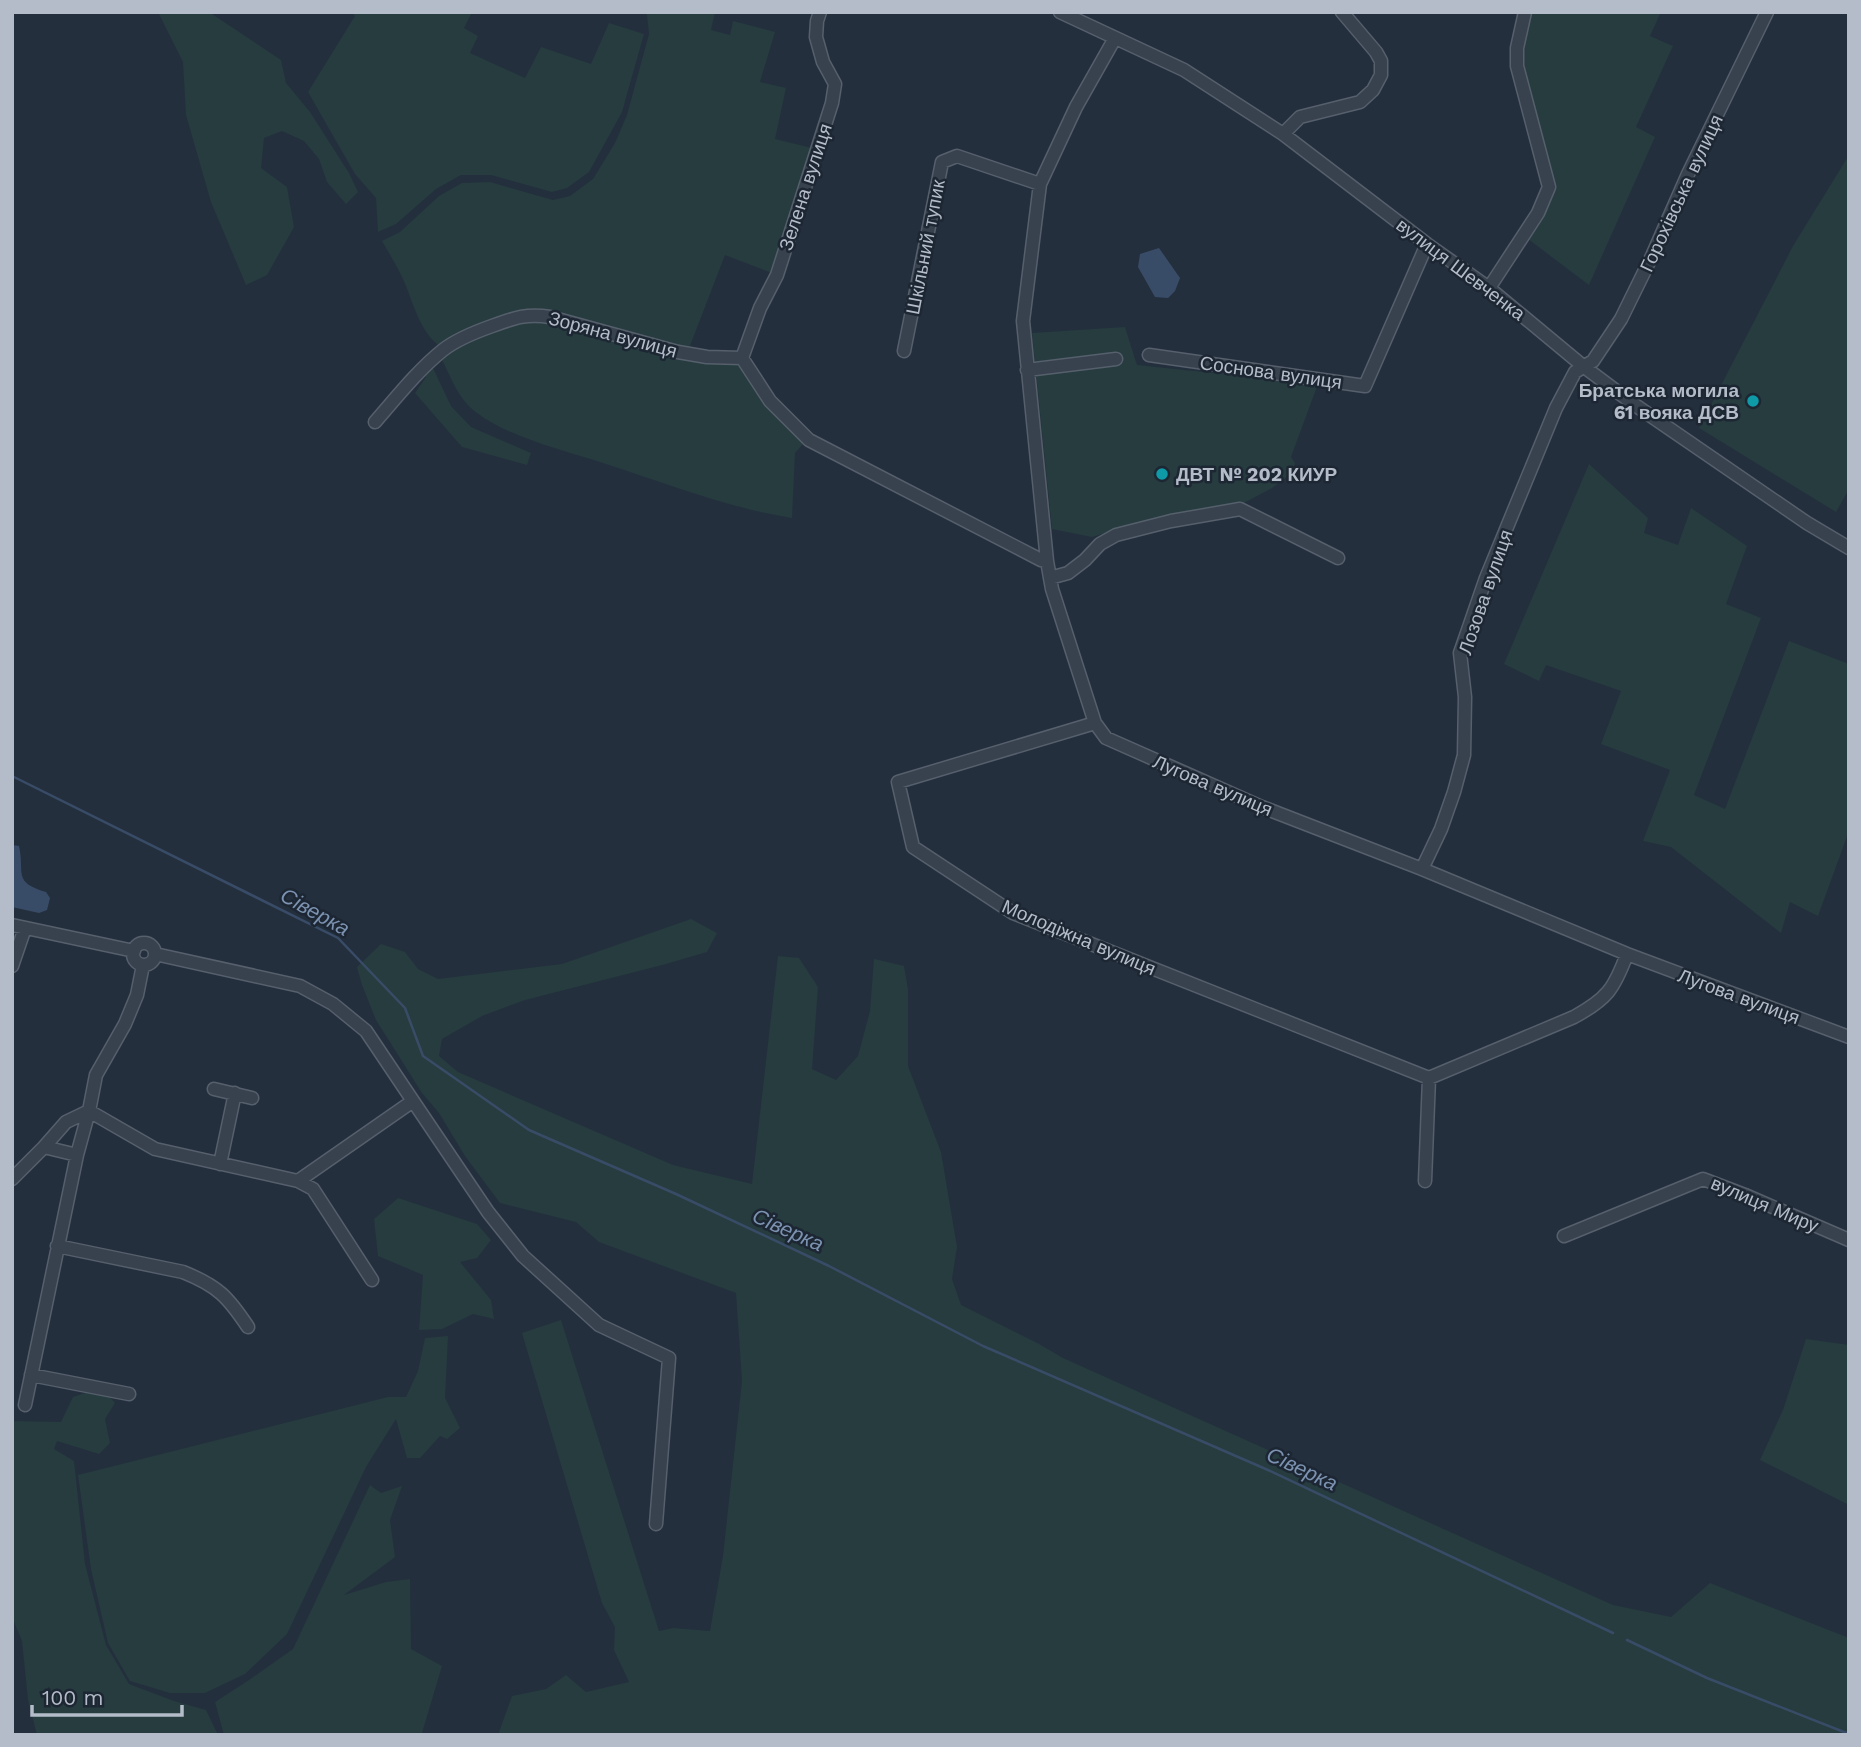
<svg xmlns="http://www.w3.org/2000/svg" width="1861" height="1747" font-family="'Work Sans',sans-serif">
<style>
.green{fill:#263c3f}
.water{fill:#394c67}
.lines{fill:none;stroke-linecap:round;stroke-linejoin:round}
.stream{stroke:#394c67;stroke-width:2.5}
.minor-casing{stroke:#565f6c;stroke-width:15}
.minor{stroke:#38414e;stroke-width:12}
.culture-dot{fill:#0f9aa8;stroke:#1d2633;stroke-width:2.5}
.labels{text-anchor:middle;stroke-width:5;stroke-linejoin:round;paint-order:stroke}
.street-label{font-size:19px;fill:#b4bcc9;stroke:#1d2633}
.poi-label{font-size:19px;font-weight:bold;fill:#b4bcc9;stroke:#1d2633;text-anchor:end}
.water-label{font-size:21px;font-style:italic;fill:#7c92b1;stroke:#1d2633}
</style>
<rect width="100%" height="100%" fill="#242f3e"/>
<path class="green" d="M158 12H209L281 60 286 83 310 112 349 173 358 192 346 204 327 182 319 159 304 141 282 131 264 138 261 168 287 187 294 227 267 275 246 285 211 202 186 115 183 62Z
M351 12H472L464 28 478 36 470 53 525 78 541 47 591 64 609 23 644 34 622 112 589 172 567 188 552 192 491 175H461L436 189 396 224 378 232 376 198 355 174 308 92 355 16Z
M645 12H715L711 30 730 35 733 21 775 32 760 82 786 88 775 139 816 149 777 275 725 255 688 351 742 358 804 443 795 453 792 518C728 508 668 484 606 464 566 451 510 438 477 413 458 399 452 379 442 360L433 368 451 406 471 427 531 453 527 465 462 447 415 393 426 377 422 370 444 349C420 335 414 304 403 279 397 266 389 253 382 241L400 232 439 196 462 183 490 182 553 200 570 196 593 179 615 143 627 115 649 34 647 15Z
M1525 12H1661L1650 36 1673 46 1636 127 1655 137 1589 285 1524 236 1549 187 1517 48Z
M1849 155V489L1836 512 1699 428 1793 246Z
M1125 327 1137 365 1318 384 1291 457 1295 463 1292 473 1272 488 1242 504 1170 514 1092 537 1052 529 1032 333Z
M1589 464 1648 518 1644 533 1678 545 1691 508 1747 546 1726 604 1761 618 1694 795 1725 809 1789 641 1849 664V831L1818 916 1790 902 1781 933 1671 847 1643 841 1670 770 1601 744 1621 691 1546 665 1539 681 1504 664Z
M691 919 717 933 707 952 666 964 525 1000 482 1016 442 1039 439 1056 458 1072 673 1165 752 1184 778 956 799 958 818 987 812 1069 836 1080 858 1056 870 1011 874 959 904 966 908 989V1066L941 1152 957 1247 952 1279 961 1305 1039 1344 1063 1358 1613 1605 1671 1617 1710 1583 1849 1638V1735H498L512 1696 546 1689 566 1675 586 1692 629 1682 614 1650 615 1627 602 1603 522 1333 561 1320 659 1631 673 1628 710 1631 723 1556 742 1381 736 1293 599 1242 576 1222 500 1203 465 1156 439 1113 422 1093 376 1020 362 985 357 967 381 944 405 952 418 969 438 979 562 964Z
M398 1198 477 1224 491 1240 477 1258 460 1262 491 1300 494 1319 473 1314 442 1329 419 1330 423 1275 378 1256 374 1219Z
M448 1336 445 1398 460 1428 447 1439 440 1436 420 1458H407L396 1419 366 1467 287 1634 245 1674 205 1693H170L130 1681 108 1643 91 1569 78 1475 388 1397H406L418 1371 425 1338Z
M1806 1339 1849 1345V1505L1760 1460 1783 1410Z
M88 1392 107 1394 115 1403 105 1419 110 1443 99 1454 57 1441 54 1449 74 1461 85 1564 106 1645 129 1684 174 1701 206 1710 218 1735H37L28 1700 22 1641 12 1617V1421L61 1422 73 1397Z
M370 1485 381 1493 402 1486 390 1520 395 1557 344 1595 386 1582 410 1579 411 1649 442 1666 422 1733 224 1735 215 1702 249 1680 293 1649Z"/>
<path class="water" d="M1159 248 1180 278 1175 291 1168 298 1155 297 1138 267 1140 254Z
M12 845 19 846C25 873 12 882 46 892L50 898 47 910 39 913 12 907Z"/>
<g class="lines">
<path class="stream" d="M12 776 338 938 405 1008 423 1056 529 1130 676 1194 829 1266 983 1346 1268 1470 1613 1633
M1627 1640 1707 1678 1849 1734"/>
<defs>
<path id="minor" d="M1060 12 1184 70 1283 134 1427 244 1489 288 1583 366 1635 405 1807 523 1849 548
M1115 38 1076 107 1040 184 1023 321 1047 561 1052 589 1095 723 1106 738 1262 807 1422 869 1627 954 1849 1037
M1283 134 1300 117 1360 102 1373 90 1381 75V61L1376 52 1342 12
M1489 288 1538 213 1549 187 1517 66V48L1525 12
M904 351 942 162 957 156 1040 184
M1149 355 1365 386 1427 244
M742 358 760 308 777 275 832 103 835 84 823 62 816 37 817 21 820 12
M1027 370 1116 359
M375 422C396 398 418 370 443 350 457 339 475 332 492 326 514 318 527 313 550 317L678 352 707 357 742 358 770 401 809 440 1041 560 1047 561
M1050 578 1068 573 1085 560 1100 544 1116 535 1171 521 1240 509 1338 558
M1095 723 898 782 913 847 1013 913 1429 1078 1574 1017C1607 999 1614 989 1627 954
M1422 869 1441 829 1454 792 1464 755 1465 697 1460 653 1486 578 1556 408 1575 372 1593 361 1621 319 1652 256 1688 174 1767 12
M12 925 134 951
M133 954a11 11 0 1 1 22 0a11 11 0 1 1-22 0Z
M12 966 25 928
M214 1089 252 1098
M413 1101 488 1212 523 1256 599 1325 669 1358 656 1524
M44 1147 77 1155
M220 1164 235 1093
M12 1179 44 1147 66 1122 89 1111 96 1075 125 1024 137 995 143 965
M298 1181 313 1189 372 1280
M1425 1181 1429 1078
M1564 1236 1703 1179 1745 1195 1849 1240
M57 1246 183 1272C218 1286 228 1297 248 1327
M31 1375 129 1394
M25 1405 77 1155 89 1111 155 1149 298 1181 413 1101 366 1031 333 1004 300 986 155 954"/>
</defs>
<use href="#minor" class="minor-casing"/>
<use href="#minor" class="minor"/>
</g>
<g class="culture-dot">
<circle cx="1753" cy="401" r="7"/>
<circle cx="1162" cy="474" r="7"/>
</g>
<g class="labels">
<g class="street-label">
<text transform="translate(805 187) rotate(-72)" y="7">Зелена вулиця</text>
<text transform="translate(1681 193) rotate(-65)" y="7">Горохівська вулиця</text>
<text transform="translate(925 247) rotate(-79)" y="7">Шкільний тупик</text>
<text transform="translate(1461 269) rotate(37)" y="7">вулиця Шевченка</text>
<text transform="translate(613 334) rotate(15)" y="7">Зоряна вулиця</text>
<text transform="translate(1271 372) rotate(8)" y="7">Соснова вулиця</text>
<text transform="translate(1485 592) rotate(-71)" y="7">Лозова вулиця</text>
<text transform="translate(1213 785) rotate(23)" y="7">Лугова вулиця</text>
<text transform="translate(1079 937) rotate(23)" y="7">Молодіжна вулиця</text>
<text transform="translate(1739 996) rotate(20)" y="7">Лугова вулиця</text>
<text transform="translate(1765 1204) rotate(23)" y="7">вулиця Миру</text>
</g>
<g class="poi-label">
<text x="1739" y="397">Братська могила<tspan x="1739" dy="22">61 вояка ДСВ</tspan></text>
<text x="1176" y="481" text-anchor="start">ДВТ № 202 КИУР</text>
</g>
<g class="water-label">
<text transform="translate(315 912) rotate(29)" y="7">Сіверка</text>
<text transform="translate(788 1230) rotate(24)" y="7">Сіверка</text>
<text transform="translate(1302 1469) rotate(25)" y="7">Сіверка</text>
</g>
</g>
<rect width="1861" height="1747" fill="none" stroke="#b4bcc9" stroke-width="28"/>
<path d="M32 1705v10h150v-10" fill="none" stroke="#b4bcc9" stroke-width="3.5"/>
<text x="42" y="1705" font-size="21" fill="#b4bcc9" stroke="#1d2633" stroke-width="5" paint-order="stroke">100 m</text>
</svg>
